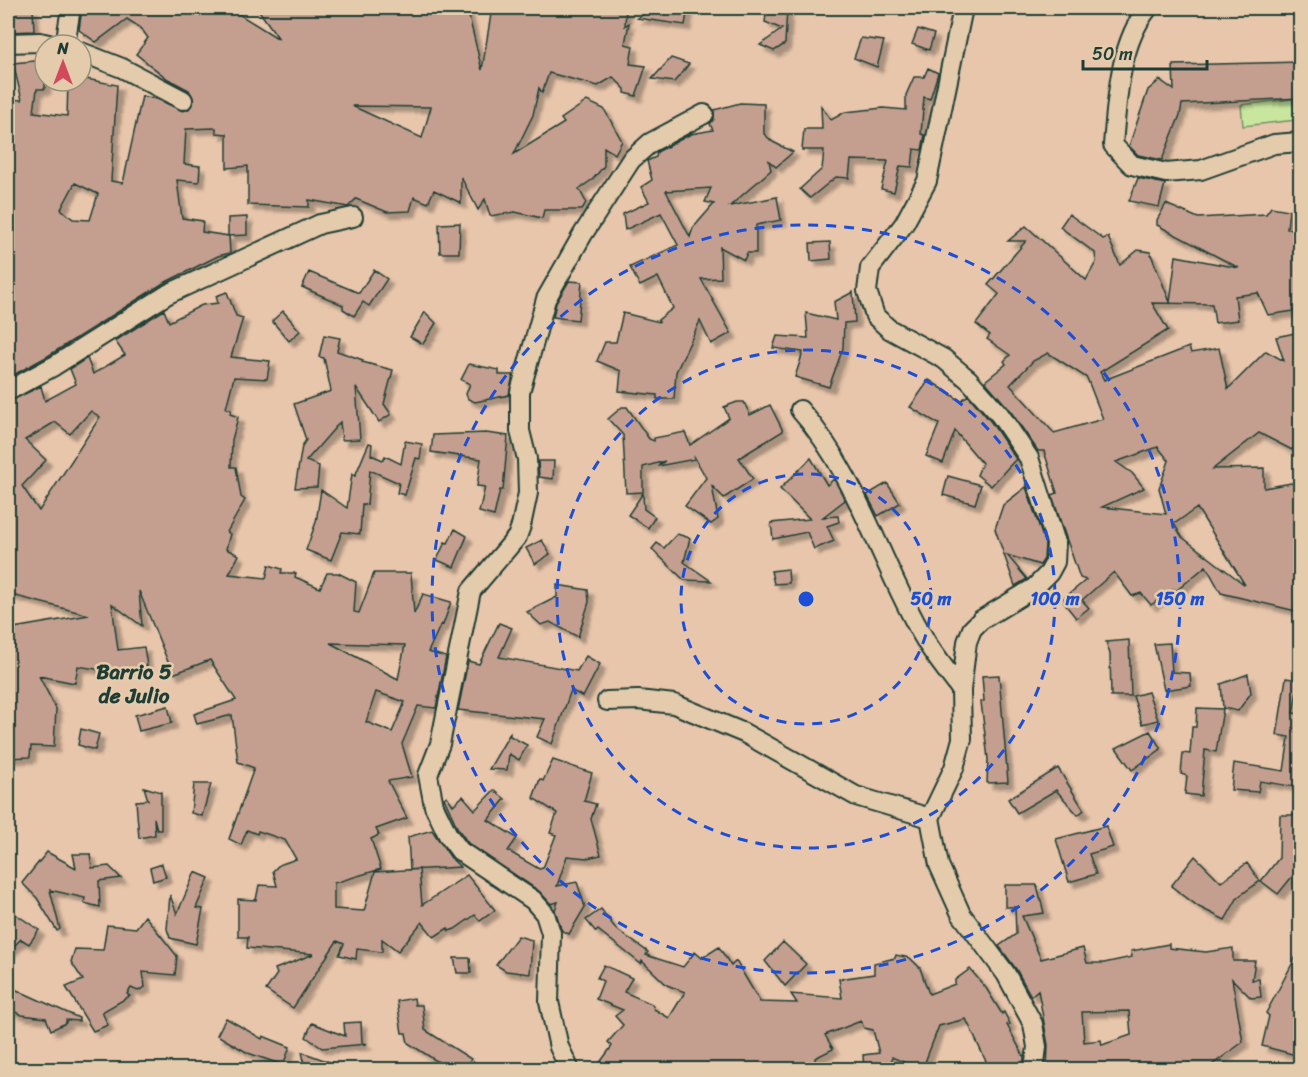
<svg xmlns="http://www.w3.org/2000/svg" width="1308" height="1077" font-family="Sriracha,sans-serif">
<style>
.green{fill:#c8e69e;stroke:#749269;stroke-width:1.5}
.building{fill:#c49f8f;stroke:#1f3d34;stroke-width:1.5;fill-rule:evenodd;filter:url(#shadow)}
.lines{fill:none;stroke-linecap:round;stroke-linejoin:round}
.street-casing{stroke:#1f3d34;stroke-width:22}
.street{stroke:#e4cbac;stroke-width:18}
.ring{fill:none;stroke:#1d4ed8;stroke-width:3;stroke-dasharray:10 8}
.labels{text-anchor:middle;stroke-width:5;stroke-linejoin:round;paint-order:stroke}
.quarter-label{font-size:21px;font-weight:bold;fill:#1f3d34;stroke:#e4cbac}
.centre{fill:#1d4ed8;stroke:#e4cbac;stroke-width:3}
.ring-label{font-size:18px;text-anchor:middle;font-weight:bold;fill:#1d4ed8;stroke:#e4cbac;stroke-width:5;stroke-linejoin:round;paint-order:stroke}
</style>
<defs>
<filter id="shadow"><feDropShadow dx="5.5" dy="5.5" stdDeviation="1.5" flood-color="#0004"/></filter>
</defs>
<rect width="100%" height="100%" fill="#e8c6ab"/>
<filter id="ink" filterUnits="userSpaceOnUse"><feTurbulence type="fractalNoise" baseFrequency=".0167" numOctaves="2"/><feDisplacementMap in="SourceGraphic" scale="12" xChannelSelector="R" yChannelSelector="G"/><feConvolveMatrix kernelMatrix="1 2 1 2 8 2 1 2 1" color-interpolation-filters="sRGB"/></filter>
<g filter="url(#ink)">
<path class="green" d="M1293 99 1296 120 1243 126 1241 105Z"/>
<path class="building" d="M8 8H33L34 31 8 32Z
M82 8H229L279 39 257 8H467L482 70 492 8 609 10V8H626L625 26 629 23 625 44 633 46 630 64 646 66 636 96 625 93V89L613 77 598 86 549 73 542 93 539 88 533 115 514 154 564 123 561 119 587 101 604 109 622 141 615 154 604 147V166L593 179 579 189 586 202 582 210H544L542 218 515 212 490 216 485 199 478 210 461 177V203L434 190 428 203 414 197 410 211 387 212 356 199 348 207 309 200V207L248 205V166L227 168V134L216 133V128L186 129 184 164 200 166 199 182 177 180 182 218 203 221 202 232 229 236 230 253 218 256 162 284 48 356 8 378V99L22 100 13 63 45 60V89H37L34 112 67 116 68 81H81V78L117 85 111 181 123 183 142 96 157 99 183 111 189 109 194 100 189 90 168 79 136 54 148 38 141 28 127 19 96 42 79 30ZM352 106 431 107 422 138ZM75 183 98 194 90 220 73 219 61 209Z
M655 8H688L685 25 637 18Z
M767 8H787L785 44 774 51 760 45 782 29 765 22Z
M918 29 934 34 929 50 912 44Z
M861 38 884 41 877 67 854 58Z
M671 58 689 64 674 82 652 79Z
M1300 62V98L1182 104 1180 115 1162 160 1138 155 1129 146 1148 90 1160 80 1174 90 1173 65Z
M928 68 938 73 930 99 924 97 921 134 925 135 922 150 914 149 912 167 900 166 894 192 881 189 888 161 851 160 849 178 836 177 810 198 800 189 822 169 824 150H802L804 129H822L821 106 831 120 845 112 883 108 906 110V95L914 77H924Z
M740 103 764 104V134L773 142 793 152 776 167 769 161 771 170 730 206 777 197 781 220 756 225V253H747L744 260 720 247 721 278 701 279 731 333 711 344 700 321 676 372 674 399H657V395L619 391 621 371 597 361 605 342H616L623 313 659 322 658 320 673 308 658 277 640 286 630 267 678 245 661 213 625 230 623 214 649 202 641 187 652 180 647 161 656 157 657 152 691 134 713 130 710 124 714 119V110ZM711 188 705 202 714 204 693 228 690 237 666 191Z
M1138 178 1165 184 1159 207 1129 201Z
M1166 204 1198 218 1266 214 1271 207 1289 210 1287 229 1300 228V310L1268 315 1258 293 1235 296 1238 320 1215 323 1212 304 1152 303 1168 330 1100 372 1104 380 1189 347 1191 353 1219 348 1228 389 1266 351 1284 361 1276 337 1300 332V448L1295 445 1292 450 1259 433 1213 469 1264 468V488L1291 483 1300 487V612L1221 593 1206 566 1176 591 1174 589 1151 605 1141 593 1132 596 1114 572 1082 600 1089 608 1076 618 1064 603V598L1086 580 1080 578 1062 526 1052 495 1057 493 1044 451H1038L1009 409 985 381 1006 364 1004 361 1010 355 987 339 990 335 976 324 999 294 988 285 1026 241H1008L1026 226 1086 280 1096 262 1095 253 1060 227 1069 214 1103 239 1108 237 1120 265 1138 250 1150 252 1170 302 1176 256 1239 268 1157 225V220ZM1048 353 1087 378 1103 419 1054 433 1010 385 1033 361ZM1158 447 1169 461 1159 488 1166 514 1102 507 1144 488 1132 473 1116 462ZM1197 508 1245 585 1182 537 1174 524Z
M247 217V235L228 236V218Z
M460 223 459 253H440L439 224Z
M830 242 831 259 811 261 810 243Z
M374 270 387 279 369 306 363 302 354 316 343 309V305L302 287 309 272 359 293Z
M569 281 582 282 578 320 553 317 556 303Z
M227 292 236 316 243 318 231 357 270 361 267 379 234 377 226 408 231 410 230 414 238 417 232 440 231 467H236L241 497 245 500 227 532 230 534 226 549 239 555 229 574 266 578 269 565 282 569 281 573H296L295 577 320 588 327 573H338L356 582 354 612 359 613 374 573H411L414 614 423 594 451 602 443 625 441 624 428 652 446 657 436 708 418 706 402 744 412 777 388 781 407 818 376 829 379 835 371 839 381 869 334 883V909L364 911 375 872 419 869 422 905 467 875 495 910 480 921 475 915 455 929 449 931 448 928 434 937 422 922 398 951 382 939V952L357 949 356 959 339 955 344 944 337 941 293 1008 266 990 277 974 275 969 314 954 247 948 248 937H238V899L256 900 259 885 277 886 273 871 279 865 296 859 285 840 258 831 257 834 247 830 241 845 229 839 254 768 238 762 232 715 197 724 194 714 236 700 210 660 173 674 139 591 142 626 112 604 118 650 144 647 147 666 108 671 78 666 75 683 39 676 56 709 54 747 31 746 30 757 8 758V629L89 615 8 594V402L41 386 45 401 76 384 70 369 87 358 93 374 125 355 115 341 164 310 169 322 202 305 218 303 216 296ZM91 411 100 417 39 511 22 486 46 460 25 440 55 422 70 434ZM330 643 405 645 398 679ZM376 692 405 702 392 732 366 722Z
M853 292 855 322 844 323 843 348 829 387 795 377 803 352 773 348 777 336 808 338 806 313 836 320 834 302Z
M283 311 300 331 289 341 272 321Z
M425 312 436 323 423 344 410 337Z
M324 335 340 338 337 351 363 360 362 362 393 370 384 404 391 414 379 422 356 387 360 439 342 440 340 422 306 461 319 466 317 487 295 488 302 446 306 440 294 404 331 391 324 358 319 357Z
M469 364 499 370V375H513L509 395 475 402 468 399 466 394 470 384 461 380Z
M929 380 961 401 968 395 991 422 1016 459 991 486 977 475 982 463 955 431 943 463 926 456 939 424 910 407Z
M737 402H744L750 415 770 405 783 431 739 458 753 479 724 498 712 486 718 519 711 524 685 506 706 478 694 456 695 459 658 466 665 461 643 467V492L626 493 623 435 608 419 622 407H627L649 439 654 441V438L685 432 690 445 729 418 724 407Z
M486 433 508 436 503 490H500L494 516 479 512 485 487 477 486 481 459 431 452 433 435Z
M405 441 422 444 420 459 416 458 405 495 397 493 399 483 370 470 367 505 362 504 360 534 342 532 331 560 306 550 316 522 321 490 347 508 352 474 355 476 369 443 372 444 371 455 383 460 385 456 401 464Z
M811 458 827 485 834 479 845 500 823 517 838 516 839 522 827 526 834 541 814 549 807 532 773 539 771 523 810 519 780 489Z
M538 461H554L553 479 539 477Z
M948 476 981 485 975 504 943 495Z
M887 483 900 503 878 516 867 495Z
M1026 487 1045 544 1044 559 1040 565 1007 555 1027 579 1015 586 995 529 1003 505Z
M643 493 644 509 655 517 648 528 628 515Z
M455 529 467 536 454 567 437 560 445 542 448 543Z
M677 534 690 538 684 562 711 581 684 580 652 549 657 543 664 548Z
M542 540 550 554 535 564 526 548Z
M788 569 789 583 774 584 771 571Z
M557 585 588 590 589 602 578 637 550 622 541 625 527 612 557 597Z
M499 623 512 628 499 657 577 671 586 656 600 664 583 697 571 690 552 744 537 737 545 719 458 710 468 661 479 664Z
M1129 640 1131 696H1111L1110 654 1106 642Z
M1170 643 1172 672 1190 673 1191 686 1164 690 1154 644Z
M1248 674 1251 693 1238 711 1223 708 1221 684Z
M999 675 1008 782 987 783 988 759 981 702 984 701 982 676Z
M1286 678 1299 680 1293 713 1300 714V762L1296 787 1260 781 1258 792 1231 790 1234 763 1284 771 1289 737 1277 735Z
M1148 692 1158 720 1142 724 1133 696Z
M168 706 172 723 139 731 135 715Z
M1197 708 1223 709 1216 752 1205 750 1201 796 1185 794 1187 776 1181 774 1183 753 1190 754 1192 727H1196Z
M81 729 99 734 95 750 78 745Z
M1150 731 1161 749 1132 770 1116 748Z
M510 733V736L527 745 519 760 509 754 507 770 489 769Z
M553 760 592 773 584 801 596 804 591 819 601 855 587 858 567 856 557 886 577 882 585 907 569 934 562 931 555 910 558 902 551 904 539 891 468 843 458 829 444 798 447 796 453 805 463 796 475 810 494 790 505 799 488 820 517 838 508 851 539 869 543 868 556 835 550 833 557 813 533 798 540 779 543 781Z
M1058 768 1084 810 1078 815 1056 790 1017 813 1008 799Z
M194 784H211L202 816 191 813Z
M144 787 161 792V830H157L154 818 155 835 139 838 136 801 148 800Z
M1280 815H1299L1300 877 1295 873 1278 894 1261 881 1279 858Z
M1106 826 1113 847 1089 854 1096 874 1069 882 1056 839Z
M432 830 451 858 460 867 410 870 408 837Z
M47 852 76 868 73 854H90L92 868 109 866 121 878 99 881 100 907 84 903 85 898 50 890 60 929 57 931 37 898 22 883Z
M1195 856 1221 882 1247 863 1260 881 1238 897 1225 920 1199 907 1171 886Z
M162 864 166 877 153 881 150 868Z
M195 872 209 878 196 908 203 909 196 944 170 938 167 929 170 895 177 914Z
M1005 885H1037L1044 913 1022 916 1041 959 1083 948 1087 963H1104L1132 957 1131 951 1169 944V948L1206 952 1233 948V961H1255L1252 980 1259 979 1261 997 1251 998 1232 979 1243 1042 1205 1070H1047L1048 1045 1038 990 1031 996 1016 969 999 946 1016 934 1015 907H1005ZM1129 1011 1131 1035 1102 1045 1101 1040 1084 1042 1082 1012Z
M8 909 39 930 29 944 21 939 8 952Z
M601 909 616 929 648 952 646 955 683 967 695 952 702 958 719 947 731 966 736 961 760 1002 797 1003 791 994 842 998 839 979 874 974V963L895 958 896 955 910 958 920 968 929 994 955 984V980L970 969 986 988 1002 1014 1004 1012 1010 1024 1007 1025 1024 1057 1023 1070H990L966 1019 939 1026 922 1070 892 1057 891 1070H864L863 1055 879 1053 873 1030 864 1028 861 1021 825 1035 833 1049 815 1058V1070H606L599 1064 612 1046 608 1042 623 1025 615 1016 623 1010 596 999 603 981 597 978 604 965 632 978 624 992 652 1004 654 1009 669 1018 685 992 667 985 642 961 641 964 598 930 596 932 586 920Z
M145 916 177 956 175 975 143 972 145 987 138 991 131 988 127 994 130 996 102 1012 108 1025 93 1031 66 987 83 980 71 962 75 949 103 950 107 925 136 928Z
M518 936 532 940 530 974 506 971 496 965Z
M783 942 806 964 785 986 765 961Z
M1300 949V1041L1296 1055 1262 1046 1269 1016 1266 1013Z
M454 958H470L471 973H457Z
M8 986 79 1018V1021L66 1020V1023L51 1030 46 1018 22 1015 8 1009Z
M414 998 415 1005H422L425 1030 471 1059 465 1070H451L408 1043 406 1033H402L397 1001Z
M226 1018 262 1039 263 1036 290 1047 283 1065 248 1053 217 1035Z
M361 1022 362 1043 367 1044 322 1048 306 1037 312 1023 345 1036 344 1023Z
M302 1052 346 1068V1070H306Z"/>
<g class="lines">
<defs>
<path id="street" d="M963 8 927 181 904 224 870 268 867 291 875 316 889 329 944 359 969 380 1000 415 1029 458 1056 543 1055 562 1049 573 1034 588 981 620 972 629 967 642 961 690 962 739 954 768 930 818 939 865 961 914 1006 974 1033 1024 1037 1047 1034 1070
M1148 8C1119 44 1117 100 1113 145L1132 165 1166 173 1201 170 1274 144 1300 142
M8 43 40 42 52 45
M65 45 71 8
M81 52 122 68 183 100
M8 391 54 366 168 294 320 224 353 217
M800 410C856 472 882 567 924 638 934 656 949 673 961 690
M607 701 638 700 674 704 744 733 856 796 930 818
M570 1070 559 1047 549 1002 551 933 545 914 533 900 460 851 448 835 434 806 428 775 440 744 471 591 517 537 521 526 528 493 527 459 520 431V392L546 299 583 234 631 160 650 143 704 114"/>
</defs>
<use href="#street" class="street-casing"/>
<use href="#street" class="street"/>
</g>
</g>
<g class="ring">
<circle cx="806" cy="599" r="125"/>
<circle cx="806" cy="599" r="249"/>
<circle cx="806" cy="599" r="374"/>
</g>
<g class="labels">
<g class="quarter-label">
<text x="134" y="679">Barrio 5<tspan x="134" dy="24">de Julio</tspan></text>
</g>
</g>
<circle cx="806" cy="599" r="9" class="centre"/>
<g class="ring-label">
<text x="931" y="605">50 m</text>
<text x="1055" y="605">100 m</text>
<text x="1180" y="605">150 m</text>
</g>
<rect width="1308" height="1077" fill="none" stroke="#e4cbac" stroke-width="30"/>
<rect x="15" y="15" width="1278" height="1047" fill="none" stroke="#1f3d34" stroke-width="2" filter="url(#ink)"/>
<g transform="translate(63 63)"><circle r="28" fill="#e4cbac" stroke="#95927c" stroke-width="1.5"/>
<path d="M0-4.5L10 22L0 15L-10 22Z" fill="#d1495b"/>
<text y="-9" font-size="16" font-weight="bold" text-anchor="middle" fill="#1f3d34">N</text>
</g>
<path d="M1083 60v9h124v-9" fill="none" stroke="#1f3d34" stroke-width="3"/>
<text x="1092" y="60" font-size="18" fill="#1f3d34" stroke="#e4cbac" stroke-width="4.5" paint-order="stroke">50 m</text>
</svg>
